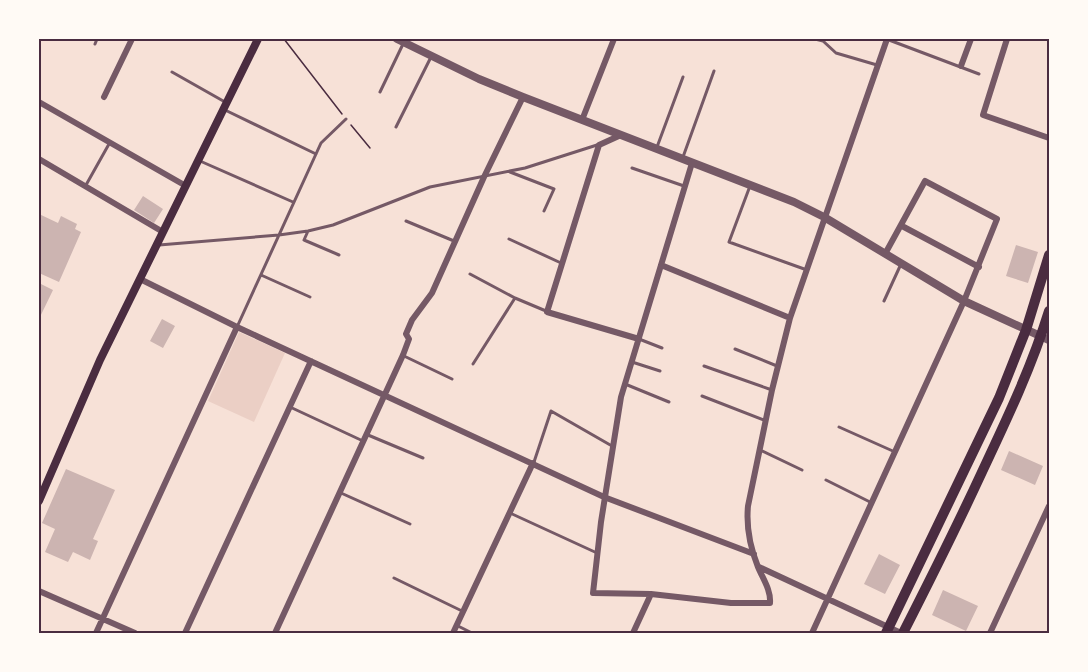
<svg xmlns="http://www.w3.org/2000/svg" width="1088" height="672" font-family="'IBM Plex Sans',sans-serif">
<style>
.green{fill:#ebcfc5}
.building{fill:#ccb4b1}
.lines{fill:none;stroke-linecap:round;stroke-linejoin:round}
.path{stroke:#4a2c40;stroke-width:1.5}
.service{stroke:#755966;stroke-width:3}
.minor{stroke:#755966;stroke-width:6}
.tertiary{stroke:#755966;stroke-width:8}
.secondary{stroke:#4a2c40;stroke-width:8}
.trunk{stroke:#4a2c40;stroke-width:10}
.neatline{fill:none;stroke:#4a2c40;stroke-width:2}
</style>
<rect width="100%" height="100%" fill="#f7e1d7"/>
<path class="green" d="M239 332 285 353 254 422 208 401Z"/>
<path class="building" d="M143 196 163 209 154 223 134 210Z
M39 214 58 223 61 216 77 224 75 229 81 232 59 282 39 273Z
M1016 245 1038 252 1028 283 1006 276Z
M39 283 53 290 39 319Z
M162 319 175 326 163 348 150 341Z
M1009 451 1043 466 1035 485 1001 470Z
M66 469 115 490 93 539 98 541 90 560 73 552 68 562 45 552 55 529 42 523Z
M879 554 900 565 885 594 864 584Z
M943 590 978 606 966 631 932 615Z"/>
<g class="lines">
<path class="path" d="M284 39 342 114
M351 125 370 148"/>
<path class="service" d="M815 39 823 41 836 53 877 65
M889 40 979 74
M95 44 97 39
M172 72 225 102
M380 92 404 42
M225 110 316 154
M396 127 431 57
M657 147 683 77
M683 157 714 71
M200 161 293 202
M632 168 684 186
M510 172 554 189 544 211
M86 185 109 144
M750 186 729 242 807 270
M406 221 454 241
M308 231 304 240 339 255
M509 239 561 263
M159 245 279 235 308 231 333 225 430 187 525 168 597 145
M470 274 515 298 546 311
M261 275 310 297
M884 301 901 264
M237 327 321 143 346 119
M639 339 662 348
M735 349 777 366
M404 356 452 379
M632 362 660 371
M473 364 515 298
M704 366 772 390
M625 384 669 402
M702 396 764 420
M290 407 363 441
M839 427 895 452
M368 435 423 458
M760 450 802 470
M534 462 551 411 612 446
M826 480 870 502
M341 493 410 524
M510 513 597 553
M394 578 462 611
M458 626 472 633"/>
<path class="minor" d="M1007 39 983 115 1049 138
M961 66 971 39
M104 97 132 39
M39 102 186 186
M582 120 614 39
M621 135 599 145 547 312 639 339
M39 159 163 232
M692 163 621 397 601 522 593 593 651 594 731 603H770C771 590 763 579 758 567 750 547 746 527 748 506L772 390 790 318 887 39
M902 226 979 267
M661 265 790 318
M140 279 237 327 604 497 754 554
M759 567 901 633
M39 591 135 633
M96 633 237 327
M185 633 311 361
M275 633 403 355 409 339 406 334 412 320 432 293 484 177 523 97
M453 633 533 463
M633 633 651 594
M812 633 964 301 997 219 925 181 885 254
M990 633 1049 506"/>
<path class="tertiary" d="M397 39 479 79 523 97 794 202 824 217 964 301 1049 340"/>
<path class="secondary" d="M39 501 100 360 258 39"/>
<path class="trunk" d="M886 633 999 398 1026 330 1049 255
M903 633C930 580 957 526 982 472 1007 419 1032 366 1049 311"/>
</g>
<rect width="1088" height="672" fill="none" stroke="#fffaf5" stroke-width="81"/>
<rect x="40" y="40" width="1008" height="592" class="neatline"/>
</svg>
